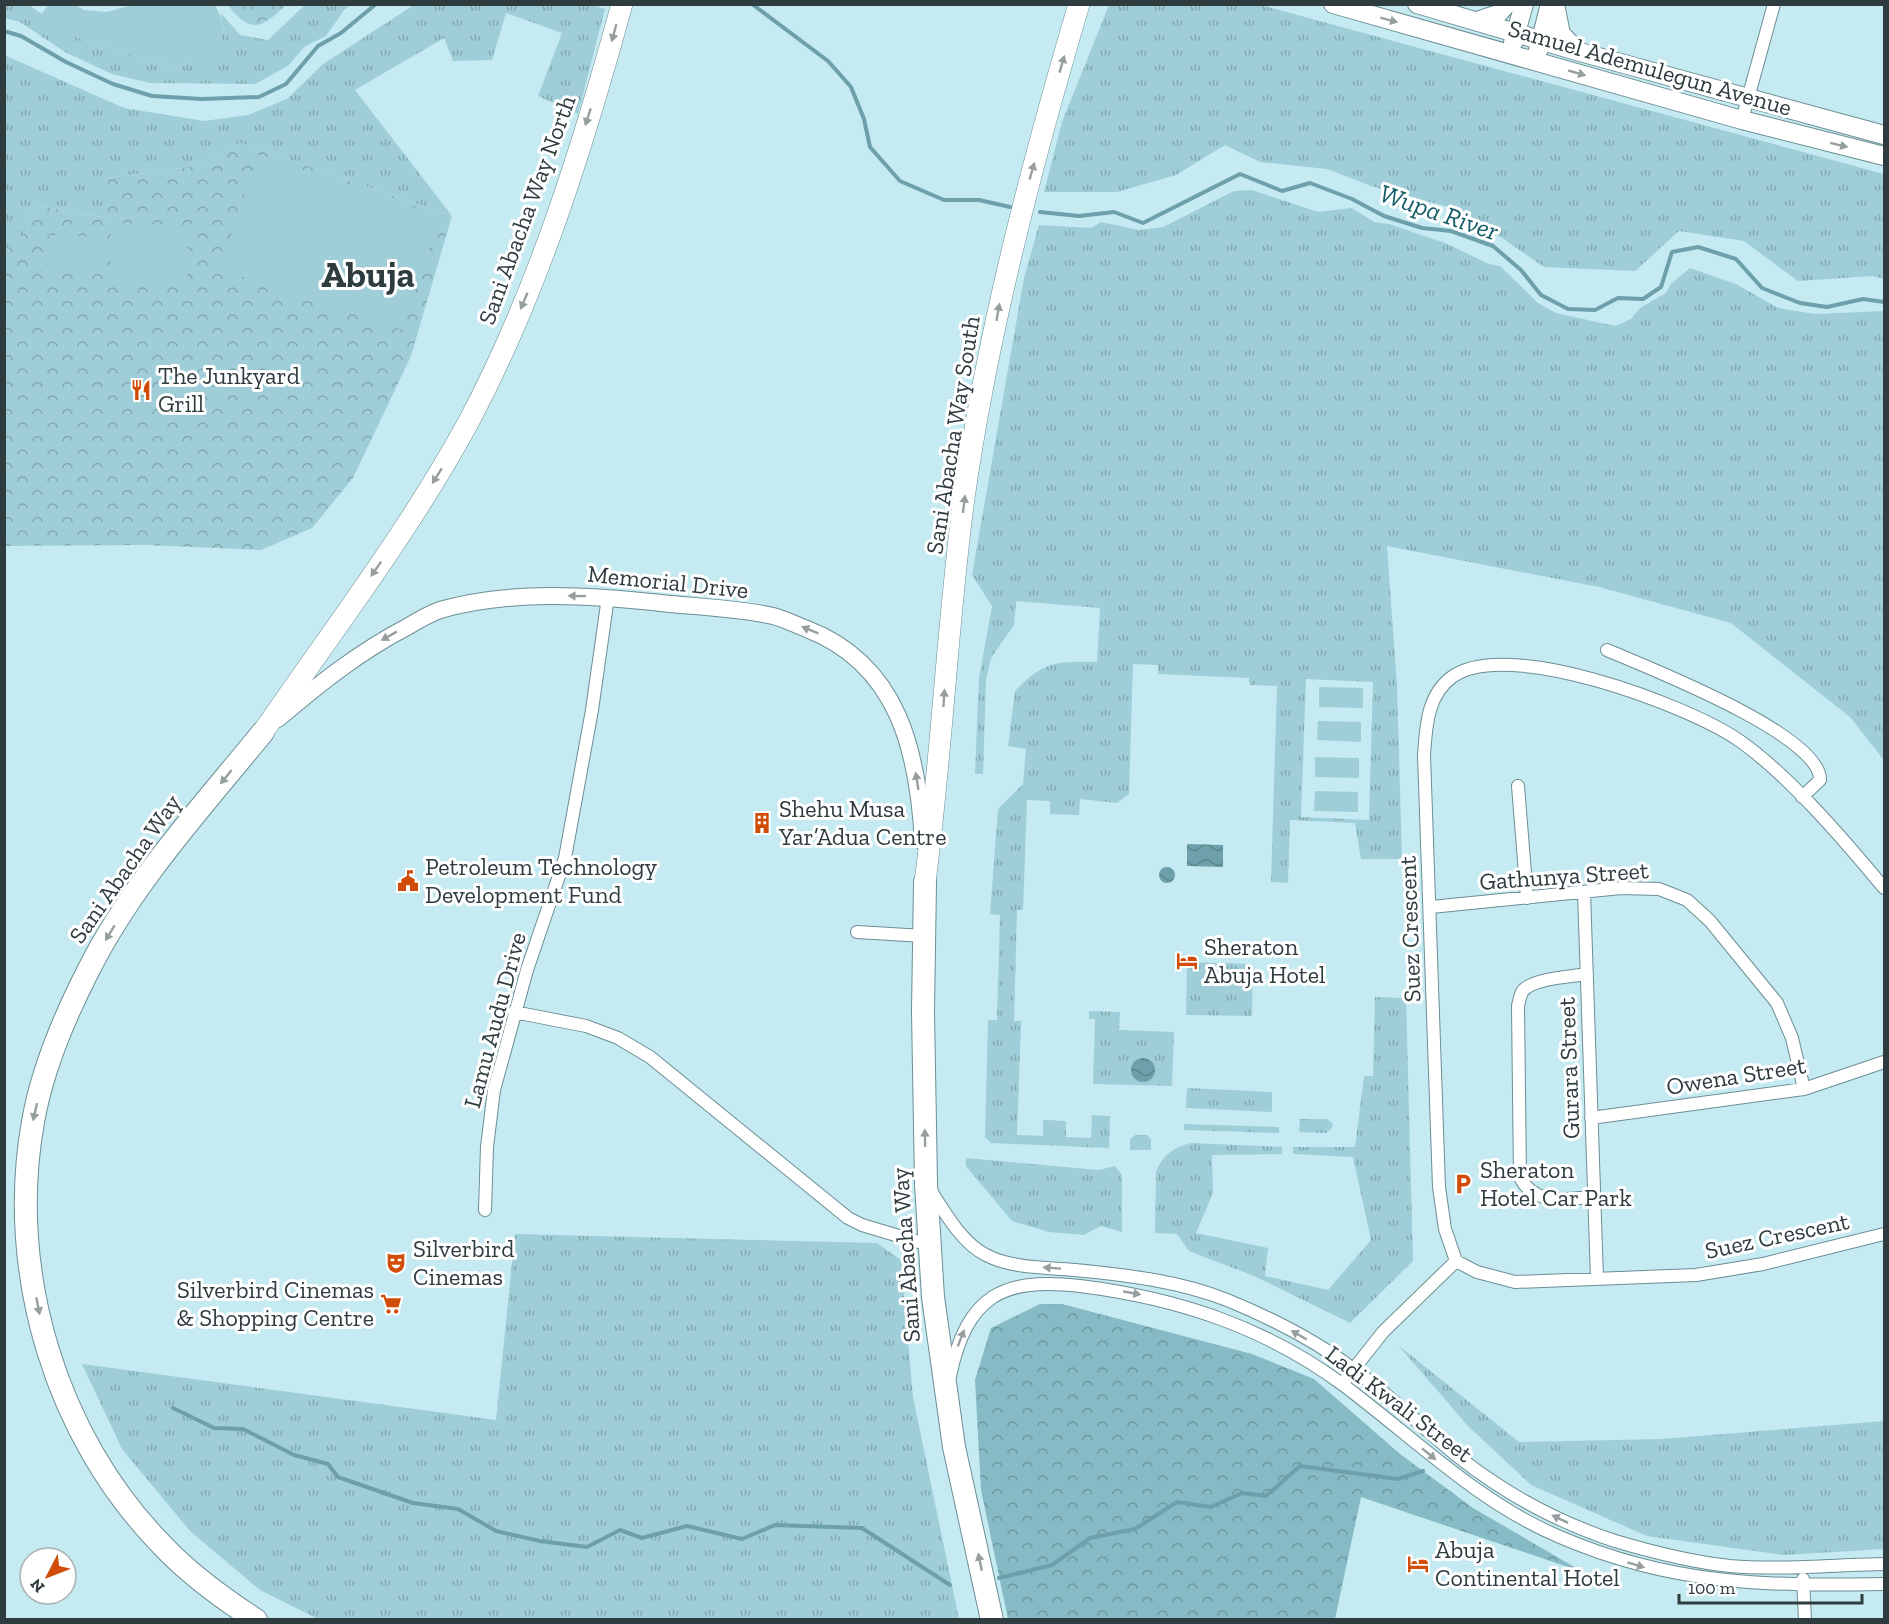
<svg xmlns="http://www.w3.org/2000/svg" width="1889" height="1624" font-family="'Zilla Slab',serif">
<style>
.grass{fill:url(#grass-tufts);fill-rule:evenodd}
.forest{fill:url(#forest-crowns)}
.park{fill:url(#park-crowns)}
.pitch{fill:#9fced8}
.water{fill:url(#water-waves)}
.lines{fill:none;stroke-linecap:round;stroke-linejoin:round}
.stream{stroke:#6da0aa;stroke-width:4}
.minor-casing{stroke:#6c8e95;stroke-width:14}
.tertiary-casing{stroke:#6c8e95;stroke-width:18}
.secondary-casing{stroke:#6c8e95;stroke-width:20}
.trunk-casing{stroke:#6c8e95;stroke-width:22}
.motorway-casing{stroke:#6c8e95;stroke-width:24}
.minor{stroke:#fff;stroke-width:12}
.tertiary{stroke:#fff;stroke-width:16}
.secondary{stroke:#fff;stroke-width:18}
.trunk{stroke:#fff;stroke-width:21}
.motorway{stroke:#fff;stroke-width:22}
.oneway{fill:#969e9f}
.labels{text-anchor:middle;stroke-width:6;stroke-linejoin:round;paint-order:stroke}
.street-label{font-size:24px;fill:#2e3c3f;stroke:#fff}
.poi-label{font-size:24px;fill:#2e3c3f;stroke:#fff;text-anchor:start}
.water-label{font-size:26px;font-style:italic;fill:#125a66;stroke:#fff}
.town-label{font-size:36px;font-weight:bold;fill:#2e3c3f;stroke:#fff}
</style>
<defs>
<pattern id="grass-tufts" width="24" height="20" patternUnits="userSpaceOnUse" patternTransform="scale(1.5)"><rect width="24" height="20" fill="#9fced8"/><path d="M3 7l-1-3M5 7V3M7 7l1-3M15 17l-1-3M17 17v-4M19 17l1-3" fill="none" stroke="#82a8b1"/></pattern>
<pattern id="forest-crowns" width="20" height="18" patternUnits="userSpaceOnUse" patternTransform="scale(1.5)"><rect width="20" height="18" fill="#86bac4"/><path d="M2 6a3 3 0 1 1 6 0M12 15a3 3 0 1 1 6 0" fill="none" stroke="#6e98a1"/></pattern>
<pattern id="park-crowns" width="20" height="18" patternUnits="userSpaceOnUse" patternTransform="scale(1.5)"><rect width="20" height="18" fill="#9fced8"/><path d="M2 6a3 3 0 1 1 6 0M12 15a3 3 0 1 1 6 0" fill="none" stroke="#82a8b1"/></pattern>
<pattern id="water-waves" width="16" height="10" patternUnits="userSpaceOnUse" patternTransform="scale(1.5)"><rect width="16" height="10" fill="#6da0aa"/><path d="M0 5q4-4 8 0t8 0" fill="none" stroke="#5a848c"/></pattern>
</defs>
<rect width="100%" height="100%" fill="#c5eaf1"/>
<path class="grass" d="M589 4 605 9 578 114 538 96 562 33 506 13 492 60 453 61 444 38 355 90 452 216 240 143 196 166 107 178 108 218 34 205C28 221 25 247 5 249L4 55 124 108 204 121 248 115 287 99 323 64 414 5Z
M5 5H29L75 37 172 67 194 63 223 30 221 13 240 35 268 40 305 5H351L344 10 326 36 304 47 288 66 255 84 150 83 112 74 65 52 20 22 5 18Z
M1109 5H1261L1884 174V279L1873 276 1798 281 1744 241 1679 231 1635 271 1544 267 1463 211 1371 186 1327 169 1260 162 1225 145 1176 175 1117 192H1044L1062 122Z
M1252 190 1318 212 1352 208 1374 222 1389 224 1445 243 1489 264 1500 266 1538 303 1556 313 1615 326 1631 319 1640 308 1666 293 1671 284 1690 268 1736 284 1778 308 1815 314 1884 311V760L1850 717 1731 623 1599 587 1387 546 1397 686 1402 859H1361L1355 823 1290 820 1288 883 1271 882 1277 686 1250 685 1249 678 1158 674V665L1133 664 1129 794 1117 803 1080 799 1079 815 1050 814V801L1027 800 1023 910H1017L1014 1021H1021L1017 1135 1043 1136V1120L1066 1121V1137L1091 1138 1092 1115 1110 1116 1109 1148 991 1143 985 1137 988 1020H997L1000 915 990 914 998 809 1023 784 1026 749 1008 746 1015 691C1044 661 1057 661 1097 662L1100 608 1016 601 1014 625 991 658 986 680 983 774H975L979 678 992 606 972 575 1024 278 1039 225 1091 228 1101 222 1139 230 1163 227 1234 191ZM1306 679 1373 682 1369 820 1301 817Z
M1187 962 1253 964 1252 1016 1186 1015Z
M1375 997 1406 998 1413 1261 1350 1323 1254 1276 1189 1251 1177 1234 1155 1233 1156 1173C1161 1156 1175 1146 1192 1143L1282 1147V1154L1212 1155 1213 1193 1196 1233 1268 1248 1265 1276 1328 1290 1371 1240 1353 1157 1293 1154V1147H1355L1364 1076H1373Z
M1089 1011 1120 1012 1119 1030 1174 1032 1172 1086 1093 1084 1095 1019H1089Z
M1187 1088 1272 1092V1112L1186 1108Z
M1300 1119H1327L1333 1124 1332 1128 1326 1133 1299 1132Z
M1184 1124 1279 1127V1133L1184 1130Z
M1135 1135H1147L1151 1139V1150H1130V1139Z
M966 1158 1099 1170 1115 1166 1122 1175V1232L1101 1226 1084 1235 1049 1232 1012 1221 966 1166Z
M515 1234 877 1243 901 1260 913 1397 959 1619H318L260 1590 190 1531 122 1449 82 1364 496 1420Z
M1398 1345 1519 1442 1661 1439 1884 1421V1549L1784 1555 1647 1536 1531 1485 1468 1426Z"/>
<path class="forest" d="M1040 1304H1062L1252 1354 1314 1379 1400 1454 1473 1508 1583 1572 1361 1497 1335 1619H1008L981 1490 975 1380 991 1328Z"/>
<path class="park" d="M228 5H286C262 28 251 35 228 5Z
M240 143 452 216 411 356 353 478 312 528 261 550 147 545 5 546 4 249C25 247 28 221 34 205L107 218V178L196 166Z"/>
<path class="pitch" d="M48 5H75L84 10 107 12 132 5H214C229 23 220 43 215 65L194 63 172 67 75 37 41 15Z
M258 155 439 216 402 330 220 269Z
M111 223 188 225 187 280 110 279Z
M49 235 106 237 105 271 48 270Z
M1319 687 1363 688V708L1319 707Z
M1318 721 1361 722V742L1317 740Z
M1315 757 1359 758V778L1315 777Z
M1315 791 1358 792V812L1314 811Z"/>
<path class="water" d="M1187 844 1223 845V867L1187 866Z
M1159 875a8 8 0 1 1 16 0a8 8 0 1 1-16 0Z
M1131 1070a12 12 0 1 1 24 0a12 12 0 1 1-24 0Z"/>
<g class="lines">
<path class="stream" d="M752 4 828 61 851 87 864 119 870 147 900 181 944 200H979L1010 207
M4 31 21 36 66 62 113 84 152 96 202 99 259 97 286 84 318 46 341 33 376 4
M1040 212 1079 216 1114 212 1143 223 1240 174 1282 191 1310 183 1352 199 1384 216 1422 228 1451 231 1493 246 1521 270 1541 295 1568 309 1595 310 1618 298 1643 299 1661 287 1672 252 1698 247 1736 259 1762 288 1800 303 1827 307 1863 299 1884 302
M173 1408 214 1428 243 1429 294 1455 328 1464 338 1477 413 1503 458 1509 496 1531 540 1541 587 1547 620 1530 642 1538 687 1526 742 1539 775 1525 862 1528 950 1585
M999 1578 1052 1565 1090 1538 1135 1529 1177 1502 1211 1507 1242 1493 1266 1496 1300 1466 1398 1479 1423 1471"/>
<defs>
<path id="minor" d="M1742 120 1774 4
M1607 650C1646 667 1822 735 1820 780L1802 797
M1518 786 1527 898
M1884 888C1845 841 1787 773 1737 739 1686 705 1507 637 1452 677 1427 695 1426 727 1424 755L1439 1187 1445 1229 1456 1261 1477 1272 1515 1282 1696 1275 1763 1264 1884 1234
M1584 892 1597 1279
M1431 907 1621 888 1659 889 1687 900 1710 921 1777 1003 1792 1038 1804 1089
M857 932 924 936
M1587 974C1571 977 1531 978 1522 992 1520 996 1519 1002 1518 1006L1520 1177C1534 1206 1566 1199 1593 1197
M514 1012 586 1026 618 1038 650 1057 848 1218 862 1225 929 1245
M1591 1118 1804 1089 1884 1062
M931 1191C945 1213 962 1243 986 1255 1013 1269 1046 1267 1075 1270 1127 1275 1179 1281 1227 1300 1271 1318 1315 1340 1353 1369 1391 1396 1424 1429 1460 1458 1506 1494 1560 1523 1615 1541 1652 1552 1691 1562 1730 1566 1781 1570 1833 1565 1884 1564
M485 1210 487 1147 494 1090 527 970 565 858 592 710 608 597
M950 1376C967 1296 1002 1277 1080 1286 1176 1298 1263 1326 1342 1384 1413 1437 1477 1502 1560 1537 1671 1585 1766 1586 1884 1584
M1342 1384 1383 1332 1456 1261
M1803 1579 1805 1620"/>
<path id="tertiary" d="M278 719C319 684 359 652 407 627 417 621 429 614 440 610 510 590 589 595 661 603 698 607 737 608 773 616 785 619 796 625 807 629 899 665 918 752 923 842"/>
<path id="secondary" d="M1333 4 1742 120 1884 156
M1417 4 1580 52 1884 135
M1555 4 1561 34 1578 51
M1477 21 1498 14 1507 4
M1513 43 1524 4
M1538 51 1550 4"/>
<path id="trunk" d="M263 732C333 630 410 530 469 421 538 291 583 146 622 4
M925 882C942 754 947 626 964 498 988 331 1031 167 1079 4"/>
<path id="motorway" d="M925 882 923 1011 926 1184 933 1297 954 1447 992 1620
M256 1620C222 1598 189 1574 162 1545 56 1437 6 1272 33 1122 42 1069 64 1018 88 971 132 883 202 807 263 732"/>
</defs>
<use href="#minor" class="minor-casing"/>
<use href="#tertiary" class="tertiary-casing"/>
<use href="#secondary" class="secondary-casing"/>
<use href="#trunk" class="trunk-casing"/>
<use href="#motorway" class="motorway-casing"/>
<use href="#minor" class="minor"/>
<use href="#tertiary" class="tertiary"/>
<use href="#secondary" class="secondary"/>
<use href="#trunk" class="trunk"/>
<use href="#motorway" class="motorway"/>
</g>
<defs><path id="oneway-solid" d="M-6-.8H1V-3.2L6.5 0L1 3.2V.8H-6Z" transform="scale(1.5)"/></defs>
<g class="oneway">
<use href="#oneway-solid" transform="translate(1389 20) rotate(15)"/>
<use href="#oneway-solid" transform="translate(614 33) rotate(105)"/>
<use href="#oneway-solid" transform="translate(1062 64) rotate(-74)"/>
<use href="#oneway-solid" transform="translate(1577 73) rotate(16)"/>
<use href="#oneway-solid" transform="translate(588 117) rotate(108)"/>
<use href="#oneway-solid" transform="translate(1839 145) rotate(14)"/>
<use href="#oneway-solid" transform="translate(1032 171) rotate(-74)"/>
<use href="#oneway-solid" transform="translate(524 301) rotate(113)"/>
<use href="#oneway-solid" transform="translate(998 312) rotate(-80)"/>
<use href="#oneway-solid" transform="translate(437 476) rotate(122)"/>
<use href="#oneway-solid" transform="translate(964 504) rotate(-83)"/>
<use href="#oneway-solid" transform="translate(376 569) rotate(125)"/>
<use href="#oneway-solid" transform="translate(577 596) rotate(-179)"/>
<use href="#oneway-solid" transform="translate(810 630) rotate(-158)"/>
<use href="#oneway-solid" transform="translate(389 636) rotate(151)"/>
<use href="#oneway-solid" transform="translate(944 698) rotate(-86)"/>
<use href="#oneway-solid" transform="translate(226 777) rotate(129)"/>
<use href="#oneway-solid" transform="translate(917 781) rotate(-99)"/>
<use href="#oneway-solid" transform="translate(110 933) rotate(121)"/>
<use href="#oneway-solid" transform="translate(35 1112) rotate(103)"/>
<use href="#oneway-solid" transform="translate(925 1138) rotate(-91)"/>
<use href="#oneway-solid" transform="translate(1052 1268) rotate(-176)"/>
<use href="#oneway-solid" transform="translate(1132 1293) rotate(10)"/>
<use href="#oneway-solid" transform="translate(38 1306) rotate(79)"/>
<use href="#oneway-solid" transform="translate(1299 1335) rotate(-150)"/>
<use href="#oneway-solid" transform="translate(961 1338) rotate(-69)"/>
<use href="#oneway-solid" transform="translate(1429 1454) rotate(39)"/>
<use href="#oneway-solid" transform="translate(1560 1519) rotate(-154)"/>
<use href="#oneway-solid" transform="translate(980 1562) rotate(-102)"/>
<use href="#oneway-solid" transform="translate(1636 1565) rotate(17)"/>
</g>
<defs>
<symbol id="restaurant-bare" viewBox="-9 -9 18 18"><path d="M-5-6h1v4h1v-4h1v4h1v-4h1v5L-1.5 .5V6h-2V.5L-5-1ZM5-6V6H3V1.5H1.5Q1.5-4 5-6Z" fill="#d14c06" stroke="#fff" stroke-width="2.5" paint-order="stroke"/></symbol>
<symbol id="building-bare" viewBox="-9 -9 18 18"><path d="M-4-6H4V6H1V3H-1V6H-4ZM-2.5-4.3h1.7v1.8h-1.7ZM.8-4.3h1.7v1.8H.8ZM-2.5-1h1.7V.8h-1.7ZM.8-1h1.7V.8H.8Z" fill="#d14c06" stroke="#fff" stroke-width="2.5" paint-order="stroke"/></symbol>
<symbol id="civic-bare" viewBox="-9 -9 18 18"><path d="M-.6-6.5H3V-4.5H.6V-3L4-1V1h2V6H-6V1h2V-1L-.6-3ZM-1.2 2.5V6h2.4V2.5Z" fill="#d14c06" stroke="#fff" stroke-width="2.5" paint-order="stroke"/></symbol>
<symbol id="hotel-bare" viewBox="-9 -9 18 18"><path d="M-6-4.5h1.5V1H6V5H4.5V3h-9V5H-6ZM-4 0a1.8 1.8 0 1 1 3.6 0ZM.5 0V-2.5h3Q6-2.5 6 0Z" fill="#d14c06" stroke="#fff" stroke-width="2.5" paint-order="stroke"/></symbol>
<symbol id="parking-bare" viewBox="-9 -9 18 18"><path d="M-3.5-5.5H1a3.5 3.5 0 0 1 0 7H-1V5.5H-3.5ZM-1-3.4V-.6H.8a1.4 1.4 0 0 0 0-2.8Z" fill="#d14c06" stroke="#fff" stroke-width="2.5" paint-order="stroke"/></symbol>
<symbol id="theatre-bare" viewBox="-9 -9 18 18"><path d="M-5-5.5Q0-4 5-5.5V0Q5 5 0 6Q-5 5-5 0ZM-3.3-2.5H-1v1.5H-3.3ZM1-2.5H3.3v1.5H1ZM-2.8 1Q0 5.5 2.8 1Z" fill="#d14c06" stroke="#fff" stroke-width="2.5" paint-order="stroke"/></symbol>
<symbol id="supermarket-bare" viewBox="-9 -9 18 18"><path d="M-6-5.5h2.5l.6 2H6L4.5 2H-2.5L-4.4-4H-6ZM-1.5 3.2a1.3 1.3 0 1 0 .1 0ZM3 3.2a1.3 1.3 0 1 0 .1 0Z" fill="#d14c06" stroke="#fff" stroke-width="2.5" paint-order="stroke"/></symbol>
</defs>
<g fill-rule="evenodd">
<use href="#restaurant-bare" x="126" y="375" width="30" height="30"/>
<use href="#building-bare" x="747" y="808" width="30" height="30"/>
<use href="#civic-bare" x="393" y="866" width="30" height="30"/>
<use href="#hotel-bare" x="1172" y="946" width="30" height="30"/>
<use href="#parking-bare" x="1448" y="1169" width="30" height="30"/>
<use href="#theatre-bare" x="381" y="1248" width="30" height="30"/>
<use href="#supermarket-bare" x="376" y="1289" width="30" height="30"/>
<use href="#hotel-bare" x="1403" y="1549" width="30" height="30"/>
</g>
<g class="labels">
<g class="street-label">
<text transform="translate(1650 68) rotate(16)" y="8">Samuel Ademulegun Avenue</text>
<text transform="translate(527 210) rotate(-70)" y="8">Sani Abacha Way North</text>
<text transform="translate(953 435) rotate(-81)" y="8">Sani Abacha Way South</text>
<text transform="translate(668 582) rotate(6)" y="8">Memorial Drive</text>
<text transform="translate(125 869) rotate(-55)" y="8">Sani Abacha Way</text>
<text transform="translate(1564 876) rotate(-4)" y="8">Gathunya Street</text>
<text transform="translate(1410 929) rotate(-92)" y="8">Suez Crescent</text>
<text transform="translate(495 1020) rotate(-75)" y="8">Lamu Audu Drive</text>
<text transform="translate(1569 1068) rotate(-92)" y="8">Gurara Street</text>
<text transform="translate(1736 1076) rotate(-9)" y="8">Owena Street</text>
<text transform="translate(1777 1236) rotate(-12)" y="8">Suez Crescent</text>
<text transform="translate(906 1255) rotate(-94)" y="8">Sani Abacha Way</text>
<text transform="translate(1399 1404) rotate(37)" y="8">Ladi Kwali Street</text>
</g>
<g class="poi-label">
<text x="158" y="384">The Junkyard<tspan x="158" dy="28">Grill</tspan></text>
<text x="779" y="817">Shehu Musa<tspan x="779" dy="28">Yar’Adua Centre</tspan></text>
<text x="425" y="875">Petroleum Technology<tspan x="425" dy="28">Development Fund</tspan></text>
<text x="1204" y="955">Sheraton<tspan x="1204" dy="28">Abuja Hotel</tspan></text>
<text x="1480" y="1178">Sheraton<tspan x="1480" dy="28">Hotel Car Park</tspan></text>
<text x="413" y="1257">Silverbird<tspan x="413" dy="28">Cinemas</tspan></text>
<text x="374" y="1298" text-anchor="end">Silverbird Cinemas<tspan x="374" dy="28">&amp; Shopping Centre</tspan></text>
<text x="1435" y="1558">Abuja<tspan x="1435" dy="28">Continental Hotel</tspan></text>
</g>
<g class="water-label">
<text transform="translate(1439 212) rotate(19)" y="9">Wupa River</text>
</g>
<g class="town-label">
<text x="368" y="287">Abuja</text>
</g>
</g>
<rect width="1889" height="1624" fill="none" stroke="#2e3c3f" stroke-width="12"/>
<g transform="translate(48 1576) rotate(228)"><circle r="28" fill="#ffffff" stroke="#abb1b2" stroke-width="1.5"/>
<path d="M0-4.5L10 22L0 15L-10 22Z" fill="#d14c06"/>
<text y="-9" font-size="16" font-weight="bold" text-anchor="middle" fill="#2e3c3f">N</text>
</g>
<path d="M1679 1594v9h183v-9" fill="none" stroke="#2e3c3f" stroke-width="3"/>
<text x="1688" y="1594" font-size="18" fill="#2e3c3f" stroke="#ffffff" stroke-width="4.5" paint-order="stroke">100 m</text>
</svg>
